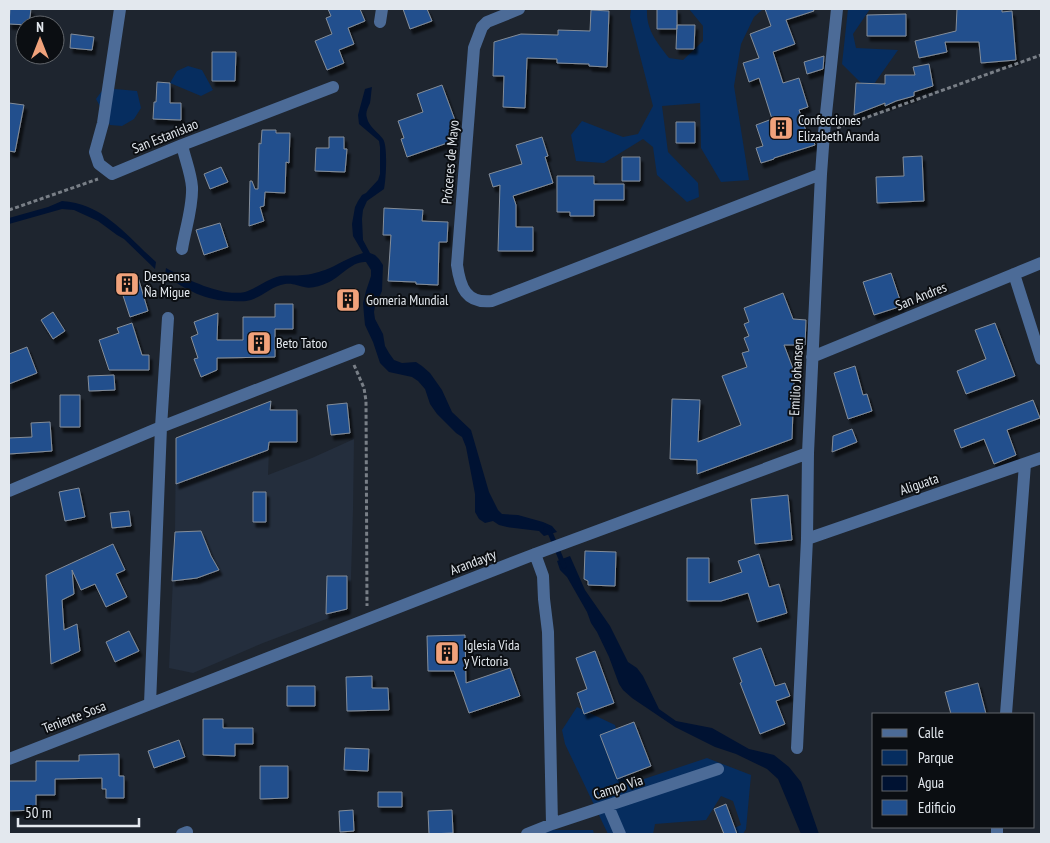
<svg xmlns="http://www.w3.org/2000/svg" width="1050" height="843" font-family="'PT Sans Narrow',sans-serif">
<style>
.built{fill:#242e3d}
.green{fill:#062d5f}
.water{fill:#001232}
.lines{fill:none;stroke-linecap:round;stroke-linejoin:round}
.stream{stroke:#001232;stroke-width:5}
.building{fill:#214f8d;stroke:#848d99;filter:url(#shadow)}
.path{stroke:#797f87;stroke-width:3;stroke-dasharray:4 2.5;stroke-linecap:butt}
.minor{stroke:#4c6b97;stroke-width:12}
.labels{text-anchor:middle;stroke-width:4;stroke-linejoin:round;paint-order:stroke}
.poi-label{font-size:14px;fill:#e3e8ee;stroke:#0b0e12;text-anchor:start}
.street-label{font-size:14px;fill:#e3e8ee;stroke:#0b0e12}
</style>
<defs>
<filter id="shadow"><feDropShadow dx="3" dy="5" stdDeviation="1" flood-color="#0009"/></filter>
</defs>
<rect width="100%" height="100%" fill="#1e252f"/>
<path class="built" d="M271 401 268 475 312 458 354 439 353 510 350 610 263 643 193 673 169 668 175 532 176 438Z"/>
<path class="green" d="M631 9H647C646 30 657 42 669 58L683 60 703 41V26L689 9H763L754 17 741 44 734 86 749 180 721 182 701 148 700 103 662 106 668 152 698 183 699 197 687 202 657 175 653 147 643 139 604 163 576 161 571 135 582 121 623 137 638 134 653 106 630 17Z
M848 9H870L853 34 856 48 898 50 874 84 861 83 842 64Z
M188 66 202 70 213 90 201 96 170 83 177 71Z
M104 88 137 91 141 108 134 119 122 126 110 125 96 99Z
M577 707 615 725 629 784 707 758 751 775 746 829 743 834H722L723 833 741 825 733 801 721 796 706 820 655 824 653 834H608L565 744 562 730Z
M546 830H593L594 834H535Z"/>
<path class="water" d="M372 87C371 92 371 98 370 103 368 108 365 112 367 118 369 127 378 132 383 139 388 146 386 180 384 189L367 201 363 210 362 219 363 240 370 253 375 255 379 259 383 265 382 291 375 306 374 312 375 319 383 334 385 346 389 353 394 360 402 363 416 362 422 366 430 373 442 390 452 412 471 430 489 492 498 510 502 514 518 515 543 522 552 526 557 532 544 536 539 531 507 527 499 525 493 521 485 523 479 519 475 512V494L466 447 462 437 456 433 437 414 430 404 425 389 418 381 412 377 389 372 380 363 373 342 365 325 364 315 363 303 366 291 371 276V270L366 262C351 261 340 278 327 283 320 286 311 289 304 287 297 286 294 283 285 284 272 286 263 296 251 300 245 302 238 301 232 301 206 301 186 290 165 275L166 268C186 279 222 297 245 292 257 288 267 279 280 276 287 275 295 276 303 275 310 275 318 272 325 270 338 265 349 257 363 253L353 236 352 224 355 207 358 201 362 195 366 193 378 180 380 174V147L379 141 359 124 358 115 365 89Z
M62 201C103 203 128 237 156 262L155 269 124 239 117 235 98 221 74 210 62 209 9 224V218L48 207Z
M570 556 585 590 610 626 628 662 637 668 643 676 659 709 676 721 712 728 749 749 774 755 789 767 801 782 819 834H801L778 779 767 769 736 754 715 747 675 727 632 698 623 690 619 684 609 657 597 632 591 623 587 612 567 577 560 570 557 561Z"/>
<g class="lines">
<path class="stream" d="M546 529 549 530 564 566"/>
</g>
<path class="building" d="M10 9H31L29 25 9 24Z
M328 9H360L365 21 348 28 354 44 339 50 344 63 327 70 315 41 332 34 326 18 331 16Z
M403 9H427L432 21 410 29Z
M657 9H677V29H657Z
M765 9H813L814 11 786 20 795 44 773 52 783 83 799 78 808 107 799 110 807 134 811 133 815 145 774 158V159L761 163 756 148 763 146 756 125 772 119 759 78 749 82 743 63 759 58 750 34 771 26Z
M957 9H1002V12L1012 11 1016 60 981 63 979 42H945L947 52 919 58 915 41 956 31Z
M591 10 609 11 607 67 589 66V64L557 63V59L527 58 525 108 503 107 504 76H493L494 42 521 34 558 35V30L590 31Z
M906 14V36H867V15Z
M677 25H695L694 49H676Z
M71 34 94 37 92 50 70 48Z
M212 52H236L235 81H212Z
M824 56 823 69 807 74 804 62Z
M929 64 933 86 914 92V96L896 101 885 106V103L854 115 856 83 885 84V75H915L913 67Z
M157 82 170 83V103H181V120L153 119 154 102H156Z
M442 85 456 123 453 141 407 157 401 139 404 138 398 121 423 112 417 94Z
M9 103 24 105 15 152 9 151Z
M676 122H695V143H676Z
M262 130H276V133H290L289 163 286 162 285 193 265 192 264 206 260 207 264 221 249 226 250 181H252L255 189H258L259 143 261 144Z
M329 137H344V149H347L345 172 315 171 316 148H329Z
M542 137 548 156 545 157 553 183 513 196 516 205V227H533V251H498L500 185 493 187 489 174 522 164 516 145Z
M922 156 924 201 877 203 876 177 904 176 903 157Z
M622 157H640V181H622Z
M221 167 228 182 210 189 204 174Z
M557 176H594V184H624V200H594V216H570V212H557Z
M384 208 423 210 422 221 448 222 447 242H439L438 285 416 284V282L388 281 391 235H383Z
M220 223 228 247 204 255 196 230Z
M891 273 902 306 874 315 863 282Z
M137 274 148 311 130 317 118 280Z
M783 293 793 319 806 320 805 345H784L797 379 794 380 792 439 697 474V460L670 459 672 399 700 400 698 442 741 425 722 376 747 367 742 353 749 351 744 338 749 336 744 324 749 322 744 308Z
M275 304H293V329H275V357L217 358V370L201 377 194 359 198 358 191 337 198 334 194 322 218 313 217 340H243V317H275Z
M53 312 65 331 53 339 41 320Z
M132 323 142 355H149V370H109L99 340 119 333 117 328Z
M995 323 1015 376 966 394 957 371 986 359 975 330Z
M27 347 37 373 9 384V354Z
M855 366 863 395 867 394 872 411 848 419 834 373Z
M114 375 115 390 89 391 88 376Z
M60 395H80V427H60Z
M1033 400 1040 418 1007 430 1016 455 994 464 984 439 961 448 954 430Z
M271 401 270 410H297V442H269L268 450 176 484V438Z
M347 403 350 433 331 435 327 405Z
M50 422 52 451 9 454V438L32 437 31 423Z
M852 429 857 442 832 452 833 436Z
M79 488 85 517 65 521 59 492Z
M253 492H266V522H253Z
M788 495 792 540 755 544 751 499Z
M129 511 131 526 112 528 110 513Z
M201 531 211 556 219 570 197 578 172 581 175 532Z
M113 544 125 570 116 574 127 597 106 607 95 584 81 590 72 570 74 594 62 600 64 630 77 624 80 651 51 664 46 575Z
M585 551 616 552 615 586 588 585V581L584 579Z
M759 554 769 587 779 584 787 613 757 622 748 593 721 601H687V558H709V583L742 572 738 561Z
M327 576H347V609L326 614Z
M129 631 139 651 115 662 106 642Z
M465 635 466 683 510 668 520 696 469 713 454 671H428L427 636Z
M761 648 775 686 785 683 790 696 776 701 785 724 760 734 740 683 742 682 733 658Z
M595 651 614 703 584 714 577 693 587 689 576 658Z
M372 676V688H388L389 710 347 711 346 677Z
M978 683 986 714H951L945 692Z
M287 686H315V706H287Z
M203 719H223V728H253V744H235V756L203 755Z
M634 722 651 766 617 779 600 735Z
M179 740 185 757 154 768 148 751Z
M345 748 369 749 368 771 344 770Z
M119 754V776H124V798H106V789H102V778L55 779V795H36V810L9 811V781H36V761H79V755Z
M260 766H288V798L260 799Z
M378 792H402V807H378Z
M726 804 737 834H724L714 809Z
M353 810 354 831 340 832 339 811Z
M452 810 453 833 429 834 428 811Z"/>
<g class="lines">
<path class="path" d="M837 128 1041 55
M9 210 98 179
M354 365 364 388 366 401 367 606"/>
<path class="minor" d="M120 9 103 123 95 152 99 164 112 174 182 145 333 87
M519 9 487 22 482 27 474 48 457 265C460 287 466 304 492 301L821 174
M380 22 382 9
M182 145C185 159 191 173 192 187 193 207 185 230 182 249
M1014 274 1041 359
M812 357 1041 263
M9 491 161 427 359 350
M807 539 1041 458
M535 554 543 576 544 599 548 632 552 824
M150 704 161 427 168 318
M1006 714 1025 464
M797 748 807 539 808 453 821 174 824 133 837 9
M9 759 535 554 808 453
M608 806 620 834
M182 834 187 832
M527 834 552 824 718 769
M997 834V827"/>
</g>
<defs>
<symbol id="building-square" viewBox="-11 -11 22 22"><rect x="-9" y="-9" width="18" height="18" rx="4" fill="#f0a27b" stroke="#0b0e12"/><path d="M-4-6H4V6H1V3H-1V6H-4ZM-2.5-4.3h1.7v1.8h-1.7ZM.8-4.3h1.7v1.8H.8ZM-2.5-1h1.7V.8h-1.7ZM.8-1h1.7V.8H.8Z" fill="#111"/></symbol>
</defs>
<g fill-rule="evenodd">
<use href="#building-square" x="767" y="114" width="28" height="28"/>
<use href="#building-square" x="113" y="270" width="28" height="28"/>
<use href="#building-square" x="334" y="286" width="28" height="28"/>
<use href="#building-square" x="245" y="329" width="28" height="28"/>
<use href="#building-square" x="433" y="639" width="28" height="28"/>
</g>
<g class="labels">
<g class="poi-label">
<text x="798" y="125">Confecciones<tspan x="798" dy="16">Elizabeth Aranda</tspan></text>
<text x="144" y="281">Despensa<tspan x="144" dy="16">Ña Migue</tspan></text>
<text x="366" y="305">Gomeria Mundial</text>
<text x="276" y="348">Beto Tatoo</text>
<text x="464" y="650">Iglesia Vida<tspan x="464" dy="16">y Victoria</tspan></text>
</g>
<g class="street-label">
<text transform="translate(165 136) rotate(-22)" y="5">San Estanislao</text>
<text transform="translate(450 162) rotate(-85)" y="5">Próceres de Mayo</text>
<text transform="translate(921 296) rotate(-22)" y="5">San Andres</text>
<text transform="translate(796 377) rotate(-87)" y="5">Emilio Johansen</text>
<text transform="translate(919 484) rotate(-19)" y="5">Aliguata</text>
<text transform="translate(473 562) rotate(-21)" y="5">Arandayty</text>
<text transform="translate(74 717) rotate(-21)" y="5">Teniente Sosa</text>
<text transform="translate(618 787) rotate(-18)" y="5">Campo Via</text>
</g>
</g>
<rect width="1050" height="843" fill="none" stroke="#e3e8ee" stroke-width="20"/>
<rect x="872" y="713" width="162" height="115" fill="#0b0e12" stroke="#61656a"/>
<rect x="882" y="729" width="25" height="8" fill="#4c6b97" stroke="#61656a"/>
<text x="918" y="738" font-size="15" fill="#e3e8ee">Calle</text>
<rect x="882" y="750" width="25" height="15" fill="#062d5f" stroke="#61656a"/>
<text x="918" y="763" font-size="15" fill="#e3e8ee">Parque</text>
<rect x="882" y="776" width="25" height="15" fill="#001232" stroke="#61656a"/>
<text x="918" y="788" font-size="15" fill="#e3e8ee">Agua</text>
<rect x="882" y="800" width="25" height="15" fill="#214f8d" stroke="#61656a"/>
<text x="918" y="813" font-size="15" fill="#e3e8ee">Edificio</text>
<g transform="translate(40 40)"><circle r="24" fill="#0b0e12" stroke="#61656a"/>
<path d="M0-4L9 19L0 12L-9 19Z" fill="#f0a27b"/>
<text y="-8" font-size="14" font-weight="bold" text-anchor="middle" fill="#e3e8ee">N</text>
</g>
<path d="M18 818v8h121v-8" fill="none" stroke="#e3e8ee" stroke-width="2.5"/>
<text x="25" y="818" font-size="15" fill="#e3e8ee" stroke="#0b0e12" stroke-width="4" paint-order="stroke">50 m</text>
</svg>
